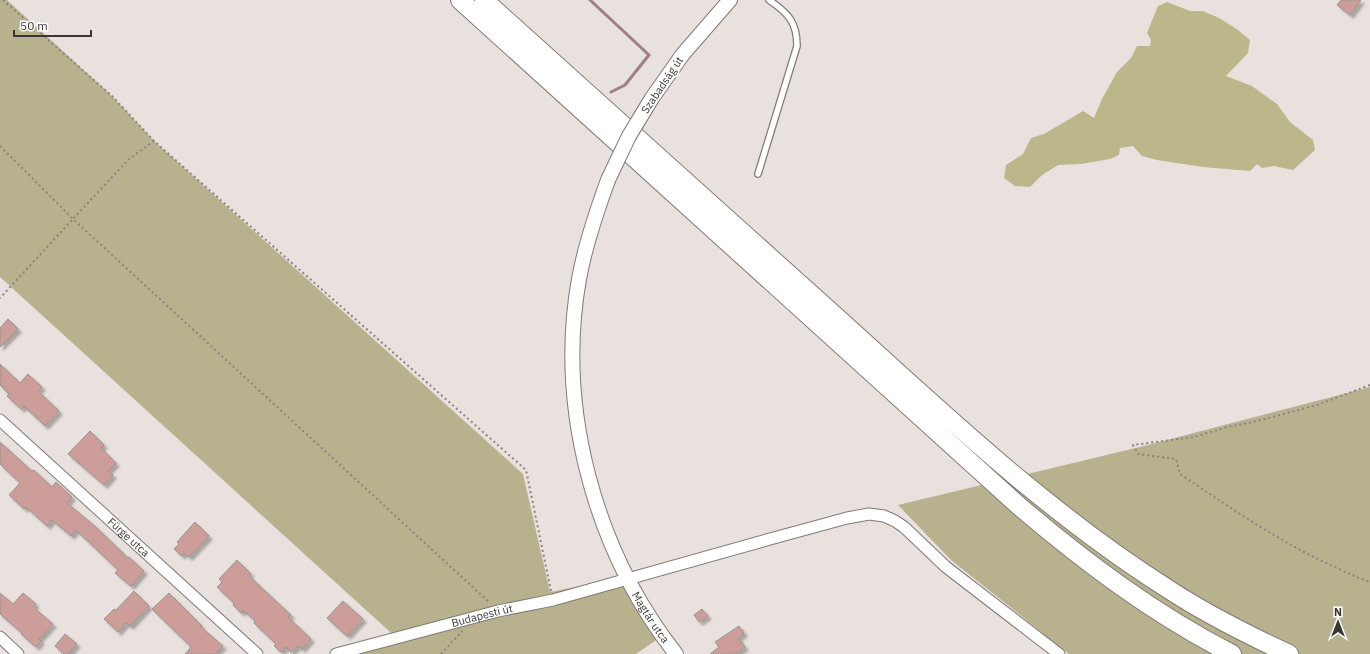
<svg xmlns="http://www.w3.org/2000/svg" width="1370" height="654" font-family="'IBM Plex Sans',sans-serif">
<style>
.green{fill:#b7b28d}
.forest{fill:#bcb68b}
.lines{fill:none;stroke-linecap:round;stroke-linejoin:round}
.stream{stroke:#a07e88;stroke-width:3}
.building{fill:#cd9d99;stroke:#9a9291;filter:url(#shadow)}
.service-casing{stroke:#817a76;stroke-width:8}
.minor-casing{stroke:#817a76;stroke-width:13}
.tertiary-casing{stroke:#817a76;stroke-width:16}
.trunk-casing{stroke:#817a76;stroke-width:20}
.path{stroke:#898381;stroke-width:2;stroke-dasharray:2 3;stroke-linecap:butt}
.service{stroke:#fff;stroke-width:5.5}
.minor{stroke:#fff;stroke-width:11}
.tertiary{stroke:#fff;stroke-width:14}
.trunk{stroke:#fff;stroke-width:18}
.tertiary-bridge-casing{stroke:#817a76;stroke-width:16;stroke-linecap:butt}
.tertiary-bridge{stroke:#fff;stroke-width:14}
.labels{text-anchor:middle;stroke-width:3.5;stroke-linejoin:round;paint-order:stroke}
.street-label{font-size:11px;fill:#3a3635;stroke:#fff}
</style>
<defs>
<filter id="shadow"><feDropShadow dx="3.5" dy="3.5" stdDeviation="1" flood-color="#0004"/></filter>
</defs>
<rect width="100%" height="100%" fill="#e9e1dd"/>
<path class="green" d="M0 0H7L112 96 154 141 523 474 550 592 619 578 662 636 636 654H353L400 641 0 277Z
M1370 387V654H1069L951 560 898 505 1144 446Z"/>
<path class="forest" d="M1167 2 1190 11H1203L1219 18 1238 30 1250 40 1248 53 1226 76 1252 86 1277 104 1290 122 1313 140 1315 150 1293 170 1274 166 1262 168 1257 164 1250 171 1203 167 1157 160 1142 156 1133 146 1120 148 1119 155 1110 159 1081 164 1058 165 1042 175 1030 187 1015 186 1004 178 1006 165 1023 154 1031 138 1044 134 1083 111 1094 118 1102 99 1117 72 1131 58 1137 46H1150L1151 40 1147 33 1158 6Z"/>
<g class="lines">
<path class="stream" d="M590 0 649 55 625 85 611 92"/>
</g>
<path class="building" d="M1341 0H1361L1350 15 1337 5Z
M8 319 18 329 0 347V328Z
M0 364 20 383 28 374 42 387 38 391 59 411 45 426 24 406 21 409 7 396 9 394 0 385Z
M90 431 104 445 101 448 116 463 108 471 113 475 104 485 68 454Z
M0 442 32 471 34 470 52 487 56 482 72 497 67 503 96 527 128 558 129 557 144 571 131 586 115 573 118 570 76 530 71 536 52 520 47 526 26 507 24 509 9 495 20 483 0 464Z
M195 522 209 536 189 557 184 553 182 556 174 549 179 544 177 542Z
M237 560 251 574 249 576 291 615 288 617 311 639 302 649 298 646 291 652 286 647 281 652 274 646 276 644 254 623 255 621 243 610 241 613 233 605 234 603 217 587 222 582 219 579Z
M134 591 149 606 130 626 126 623 118 632 104 619 114 609 116 610Z
M0 593 13 604 23 593 36 604 33 607 53 624 39 639 41 641 36 647 21 634 22 633 0 614Z
M169 593 202 626 201 627 223 646 215 654H185L191 647 152 609Z
M343 601 363 619 347 636 327 618Z
M702 609 708 616 699 622 694 615Z
M739 626 744 633 738 638 745 647 735 654H710L719 647 715 642Z
M65 634 77 644 68 654H64L55 646Z"/>
<g class="lines">
<defs>
<path id="service" d="M758 174 797 46C797 22 788 13 769 0"/>
<g id="minor">
<path id="s1" d="M0 420 257 654"/>
<path d="M0 637 18 654"/>
<path id="s2" d="M336 654 498 611 553 600 770 539 847 518 869 514 884 516 895 521 904 527 946 567 1059 654"/>
</g>
<g id="tertiary">
<path d="M652 98 683 54 730 0"/>
<path id="s3" d="M608 180C596 213 585 245 579 279 556 408 595 551 676 654"/>
</g>
<path id="trunk" d="M460 0 1019 506C1086 563 1154 614 1232 654
M484 0C603 107 722 215 842 322 945 415 1047 512 1165 587 1204 613 1246 634 1289 654"/>
</defs>
<use href="#service" class="service-casing"/>
<use href="#minor" class="minor-casing"/>
<use href="#tertiary" class="tertiary-casing"/>
<use href="#trunk" class="trunk-casing"/>
<path class="path" d="M3 0 112 96 154 141 526 470 551 591
M154 141 129 159 73 219 490 603
M0 146 73 219 0 298
M1370 385 1317 405 1253 422 1227 427 1194 437 1133 445 1138 454 1176 459 1180 474C1228 506 1275 539 1328 564 1342 570 1355 577 1370 582
M441 654 462 631"/>
<use href="#service" class="service"/>
<use href="#minor" class="minor"/>
<use href="#tertiary" class="tertiary"/>
<use href="#trunk" class="trunk"/>
<defs>
<path id="tertiary-bridge" d="M608 180 629 136 652 98"/>
</defs>
<use href="#tertiary-bridge" class="tertiary-bridge-casing"/>
<use href="#tertiary-bridge" class="tertiary-bridge"/>
</g>
<g class="labels">
<g class="street-label">
<text transform="translate(662 85) rotate(-56)" y="4">Szabadság út</text>
<text dy="4" stroke="none"><textPath href="#s1" startOffset="174">Fürge utca</textPath></text>
<text dy="4" stroke="none"><textPath href="#s2" startOffset="151">Budapesti út</textPath></text>
<text dy="4" stroke="none"><textPath href="#s3" startOffset="457">Magtár utca</textPath></text>
</g>
</g>
<g transform="translate(1338 622)" stroke="#ffffff" stroke-width="3" paint-order="stroke">
<path d="M0-3L7 15L0 10L-7 15Z" fill="#3a3635"/>
<text y="-6" font-size="11" font-weight="bold" text-anchor="middle" fill="#3a3635">N</text>
</g>
<path d="M14 30v6h77v-6" fill="none" stroke="#3a3635" stroke-width="2"/>
<text x="20" y="30" font-size="12" fill="#3a3635" stroke="#ffffff" stroke-width="3" paint-order="stroke">50 m</text>
</svg>
